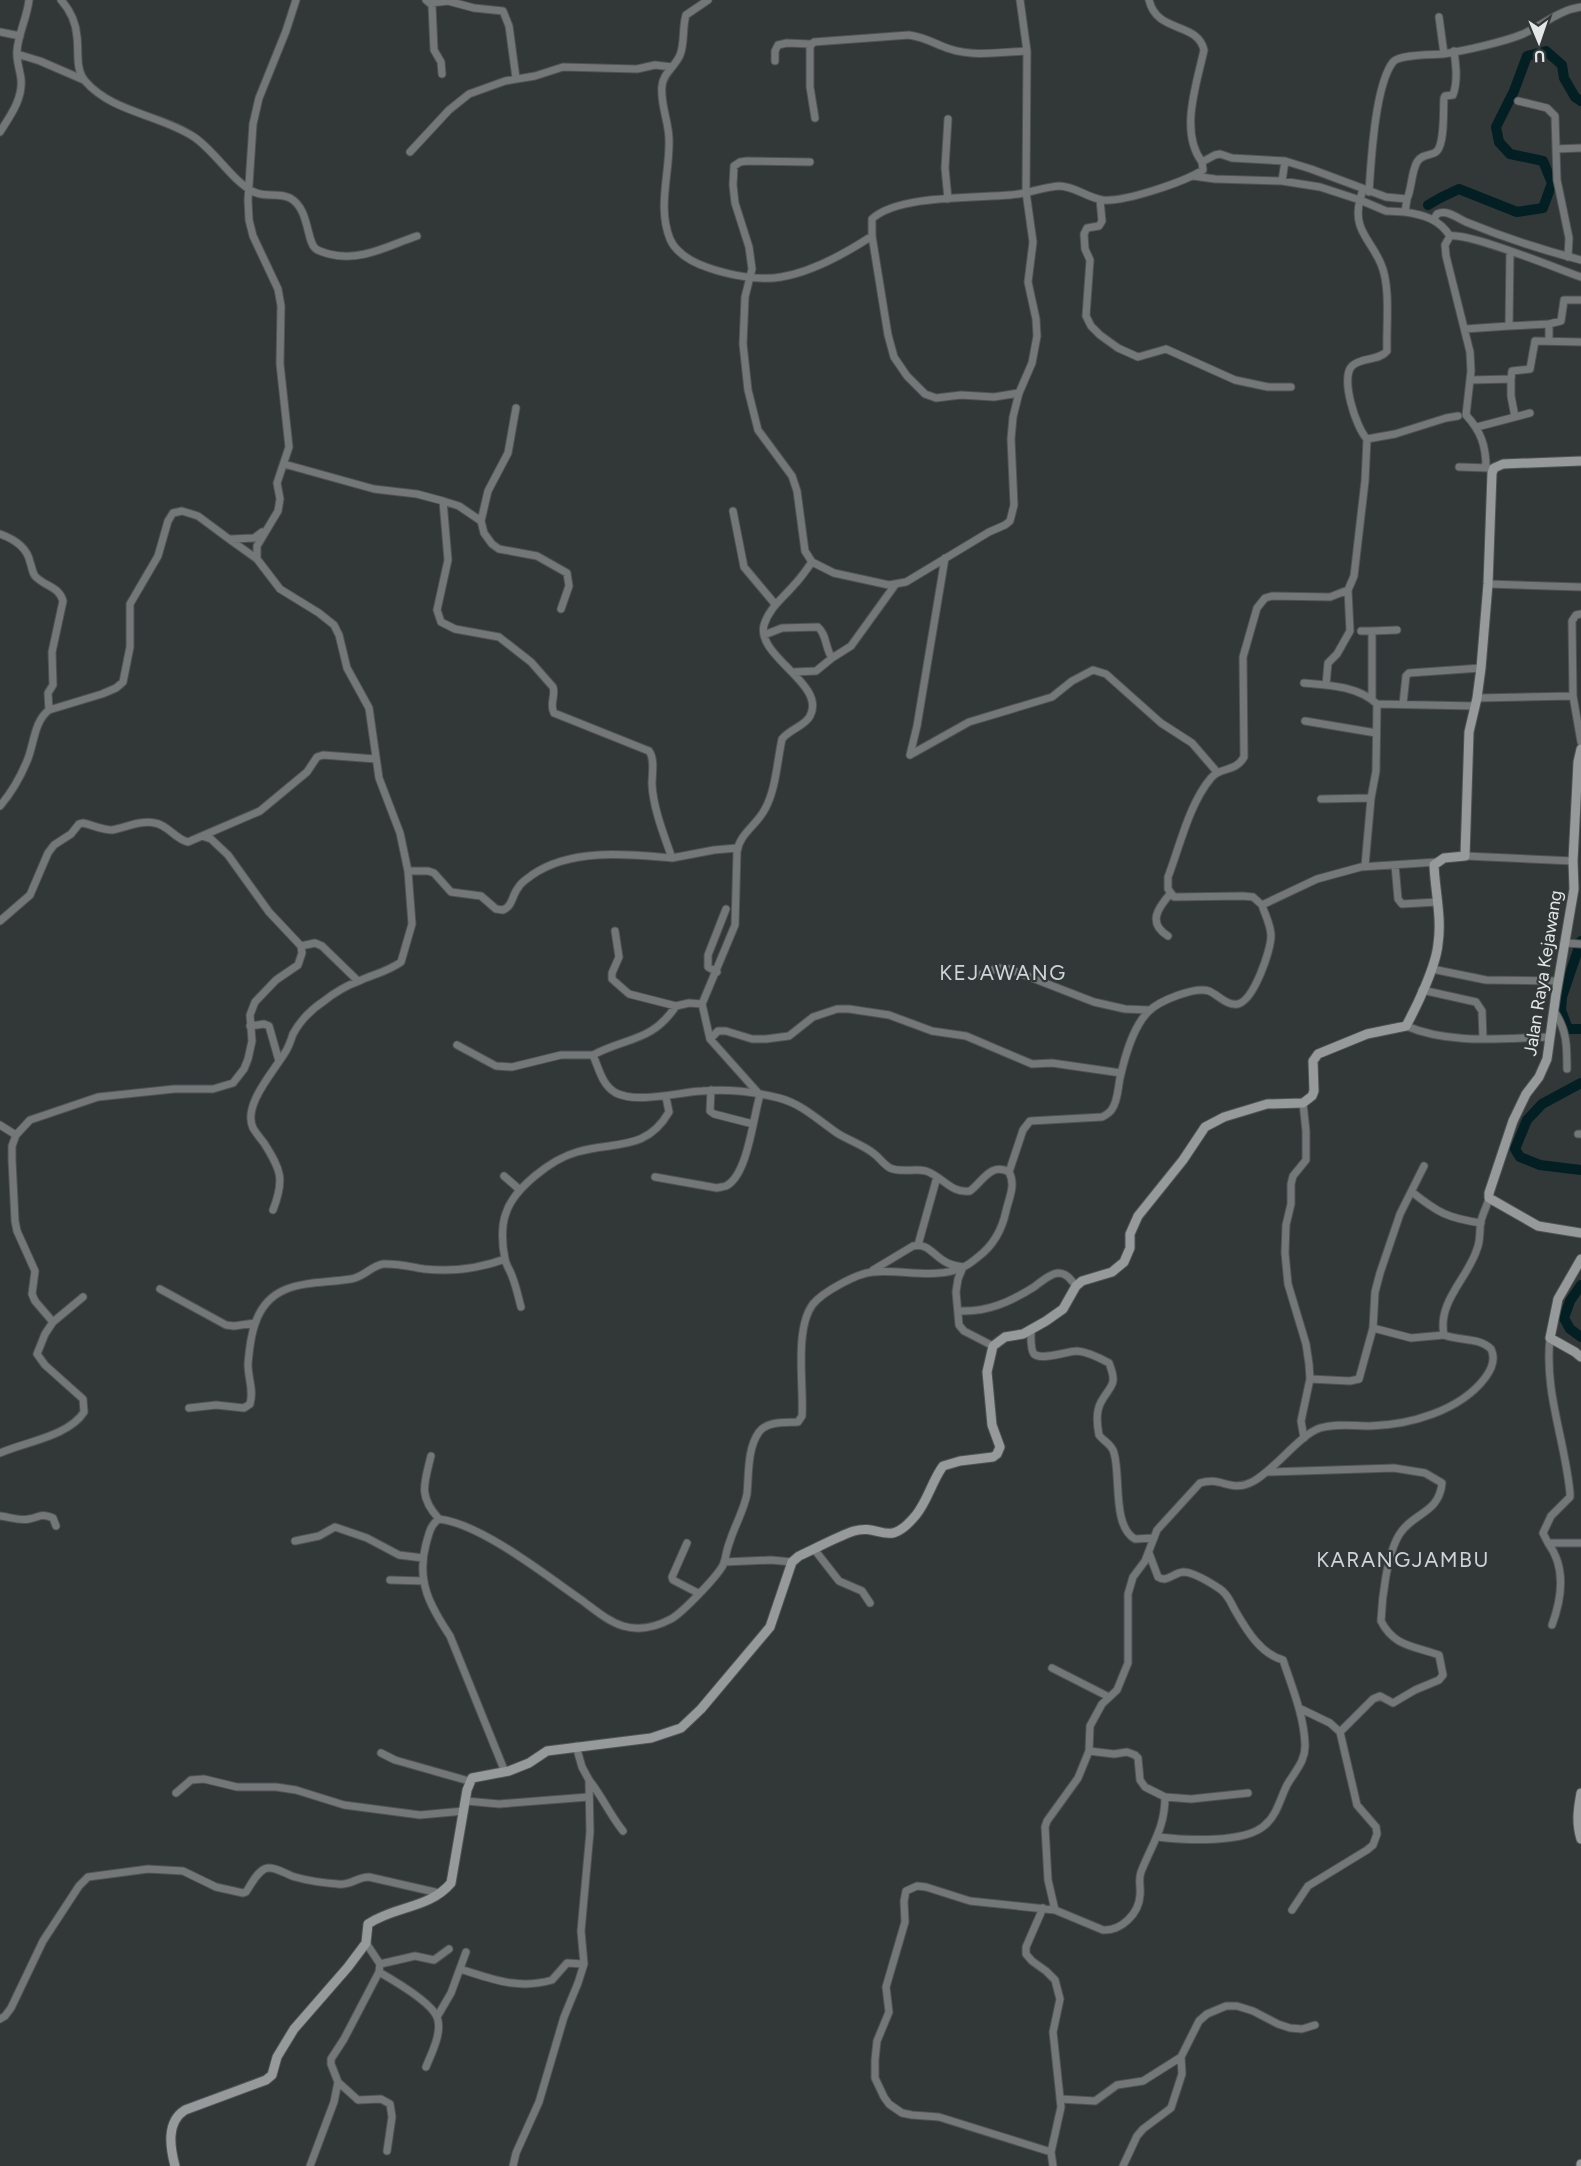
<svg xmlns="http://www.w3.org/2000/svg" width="1581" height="2166" font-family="Figtree,sans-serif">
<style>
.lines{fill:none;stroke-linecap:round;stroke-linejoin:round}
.river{stroke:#031f24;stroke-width:10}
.street-casing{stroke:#4e5354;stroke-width:9}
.secondary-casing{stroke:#4e5354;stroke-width:11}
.street{stroke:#747777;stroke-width:7}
.secondary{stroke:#979a9b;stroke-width:9}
.labels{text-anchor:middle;stroke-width:4.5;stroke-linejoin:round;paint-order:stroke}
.street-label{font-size:18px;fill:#e4e7e7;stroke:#323738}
.quarter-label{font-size:21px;letter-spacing:1.5px;fill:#cfd4d6;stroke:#323738}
</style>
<rect width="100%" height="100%" fill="#323738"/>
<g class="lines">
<path class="river" d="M1428 205 1440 198 1459 189 1517 212 1543 208 1552 183 1543 161 1510 154 1499 142 1496 127 1514 91 1527 56 1546 51 1562 65 1564 78 1575 97 1581 101
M1581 941 1562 997 1561 1010 1568 1029H1581
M1581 1083 1542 1104 1527 1120 1515 1149 1520 1157 1540 1165 1581 1170
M1581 1285 1570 1301 1564 1318 1570 1329 1581 1337"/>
<defs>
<path id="street" d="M61 0C70 10 76 23 77 37 79 51 75 69 85 81 113 113 159 114 194 137 215 151 232 181 254 192 266 198 278 192 290 198 310 209 306 242 316 249 319 251 325 253 329 254 361 262 387 246 417 236
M426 0 432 5 434 50 441 62 442 74
M708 0 686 15C682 28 685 43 680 55 675 67 663 73 662 86 660 105 669 121 669 140 670 173 657 207 670 239 677 255 694 263 709 268 729 275 760 281 781 277 812 272 846 253 872 236
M1149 0C1157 34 1197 21 1204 50 1197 83 1179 132 1202 162L1215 155 1220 154 1232 158 1285 161 1311 169 1386 197 1407 199 1405 212C1424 215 1439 219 1450 236 1468 232 1558 269 1581 277
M431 3 448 1 474 8 503 11 509 26 516 78
M1439 17 1444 54
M0 32 20 36
M17 54 40 61 84 80
M775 61V51L778 45 787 43 810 44
M1518 101 1547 108 1555 116 1557 180 1569 238 1568 257
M815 118 810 87V46L814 42 909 35C928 38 934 44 950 49 974 57 1002 52 1027 51
M0 132C10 116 23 99 21 79 20 70 16 60 17 51 18 34 27 18 29 0
M1556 149 1581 148
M410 152 449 110 469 94 505 81 535 76 563 67 637 69 655 65 672 67
M810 162 747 161 740 162 734 166 733 185 735 203 749 247 752 269 745 297 743 344 748 390 758 430 792 476 797 491 805 551 812 562 834 573 889 585 906 582 989 532 1005 525 1010 521 1014 505 1011 439 1013 417 1019 393 1032 363 1037 336 1036 319 1028 282 1033 242 1026 192 1027 51 1020 0
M1193 176 1215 179 1282 181 1320 187 1360 200C1352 229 1371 240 1381 264 1391 287 1386 326 1387 351 1379 361 1361 357 1352 366 1340 378 1356 428 1367 439L1395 434 1446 418 1458 416
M1282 181 1285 161
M1363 189 1360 200 1386 211 1405 212
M1369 192C1371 161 1375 85 1393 62 1400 54 1432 55 1443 54 1463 51 1504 42 1523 34 1543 25 1559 10 1581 7
M948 199 945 168 948 119
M1407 199C1412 188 1411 173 1417 162 1422 153 1433 156 1437 151 1445 142 1443 111 1444 98L1445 96 1453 95C1458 80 1456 66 1454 51
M1100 200 1102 221 1099 226 1087 228 1084 234 1085 249 1090 260 1086 316 1091 326 1100 335 1118 348 1138 357 1166 349 1235 380 1268 387H1291
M1434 219 1437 214C1447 209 1457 218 1466 222 1503 237 1542 250 1581 260
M1450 236 1445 245 1446 256 1470 352 1471 371 1466 415C1481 431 1486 446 1486 468
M1509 326 1549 324
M1465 329 1509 326 1510 252
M1549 340V324L1561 321 1564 300H1581
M1511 379V396L1515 417
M1470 380 1511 379 1512 371 1530 369 1535 341 1581 342
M1019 393 994 397 961 395 936 398 925 394 907 376 894 357 888 335 872 236V219C897 195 975 198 1010 195 1027 194 1043 187 1059 186 1075 186 1087 198 1103 200 1125 202 1184 182 1203 170L1202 162
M1477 427 1530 413
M284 464 374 489 417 494 443 501 459 506 481 521 484 533 492 544 499 549 537 556 567 573 569 586 561 609
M1459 467 1489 468
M443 501 448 560 437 610 441 622 455 629 499 637 531 662 553 687C556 696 549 704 554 713L649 751C655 759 652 773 652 784 653 808 664 835 672 858L714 850 737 848
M733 511 744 567 775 604
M481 521 488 491 508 453 516 408
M0 534C14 539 27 547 30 562 32 567 32 572 35 576 45 587 59 586 63 601L52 652 53 685 48 693 49 710
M231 539 254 538 262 532
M257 559V546L278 511 280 499 277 483 289 447 280 364 281 306 278 289 253 236 249 220 248 200 253 124 259 98 286 31 296 0
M1488 584 1581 587
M1348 590 1330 597 1272 596 1265 598 1257 608 1243 657 1244 757C1235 773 1221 766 1211 778 1189 804 1180 846 1168 877V889L1174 897 1243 896 1253 897 1262 905 1317 879 1361 867 1437 862
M1581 614 1576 615 1572 621 1573 696 1581 742
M1361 631H1372V699
M1372 631 1397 630
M764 635 782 628 818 627C827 635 825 648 832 658L851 646 895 585
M793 672 816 671 832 658
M1304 683C1328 685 1358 686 1377 704L1475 706
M1326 685 1328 663 1337 654 1350 631 1348 590 1354 576 1365 481 1367 439
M1477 698 1573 696
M1403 704 1406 676 1409 673 1481 668
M1305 721 1376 733
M910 755 969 722 1052 697 1072 681 1093 670 1106 674 1161 723 1192 743 1217 772
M910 755 917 726 945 558
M1371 798 1376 771 1377 704
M1321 799 1371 798 1365 866
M0 806C12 792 20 778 27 761 34 745 34 721 49 710L102 694 116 688 123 682 130 647V604L158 556 168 521 173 513 182 511 198 516 229 539 257 559 280 589 319 613 334 625 339 635 347 668 369 708 379 778 400 833 408 871 412 924 401 962C387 972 374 974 359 981 348 985 334 993 324 1001 312 1009 300 1021 293 1034 291 1040 289 1046 286 1051 275 1070 242 1105 253 1128 256 1133 260 1138 264 1143 281 1170 285 1179 273 1210
M202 836 211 839 228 855 269 912 301 946
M1465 856 1573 861
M1395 865 1398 899 1402 904 1438 902
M408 871H428L434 873 451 892 481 896 496 909 503 910C513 906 512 895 518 888 521 882 527 879 532 875 571 848 627 854 672 858
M0 921 30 895 48 853 54 845 71 834 79 824 83 823C92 825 103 830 112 830 125 828 139 820 155 823 168 825 175 839 188 842L260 811 307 772 317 757 323 755 376 759
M615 931 619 957 612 973V979L629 994 676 1006
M1168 936C1147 923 1158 908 1170 894
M1565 943 1581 944
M1432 969 1486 980 1558 981
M717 972 708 967V955L726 909
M980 975 998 968 1009 969 1094 1002 1125 1009 1149 1010
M1422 990 1476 1002 1482 1011 1483 1039
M702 1004 689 1003 676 1006C652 1042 627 1037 593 1055 599 1069 602 1085 616 1093 638 1104 679 1092 702 1091 726 1089 755 1092 779 1098 802 1104 818 1120 837 1133 848 1140 863 1145 873 1153 879 1157 883 1164 890 1168 901 1173 914 1168 926 1171 942 1176 951 1194 970 1191 983 1181 991 1162 1009 1172L1023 1130 1030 1121 1102 1117C1106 1115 1110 1113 1112 1109 1118 1101 1118 1087 1120 1078 1125 1056 1133 1026 1149 1011 1159 1001 1195 986 1209 991 1218 995 1227 1006 1238 1004 1254 1000 1271 950 1271 936 1271 925 1265 915 1262 905
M1554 1011C1567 1030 1567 1046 1567 1069
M250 1026 264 1024 269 1026 279 1061
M1406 1026C1451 1045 1503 1038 1550 1037
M710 1039 718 1031H726L752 1039H766L789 1036 813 1017 837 1009H849L889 1015 932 1031 966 1036 1032 1064 1052 1063 1121 1073
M457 1045 496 1066 512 1067 561 1055H593
M711 1090 710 1111 714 1114 753 1124
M1303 1103 1306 1131V1160L1293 1176 1291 1184V1204L1286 1225 1285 1253 1288 1284 1306 1344 1309 1364 1310 1379 1301 1421 1304 1438
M0 1125 16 1135
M1578 1134H1581
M504 1176 520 1190
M655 1177 717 1188C720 1187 723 1187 726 1186 748 1175 753 1117 760 1095L710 1039 702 1004 735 925 737 852C739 834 757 825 765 809 776 789 777 762 782 739 790 729 805 726 810 716 827 684 756 657 764 625 769 608 783 598 794 585 801 578 806 570 812 562
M1412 1192C1438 1213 1448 1218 1481 1223
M918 1245 937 1177
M873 1270 913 1246C928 1243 932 1254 944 1261 950 1265 956 1266 963 1267L958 1279 956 1292 959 1325 964 1331 993 1346
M160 1289 226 1325 234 1326 255 1323
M521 1307C518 1296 516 1286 512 1276 510 1270 506 1265 505 1259 502 1245 501 1226 506 1213 514 1188 552 1159 577 1152 613 1141 646 1152 669 1112L666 1097
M960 1311C988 1312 1010 1302 1034 1287 1041 1282 1049 1274 1058 1273 1067 1273 1071 1280 1076 1286
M53 1322 83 1297
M1373 1328 1411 1338 1444 1335
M1031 1330C1031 1336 1030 1349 1034 1354 1042 1361 1068 1351 1077 1351 1089 1352 1100 1358 1109 1363 1118 1386 1111 1384 1101 1402 1096 1411 1097 1425 1099 1435 1104 1442 1112 1444 1114 1453 1121 1476 1112 1526 1135 1539L1154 1538
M1550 1338C1544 1392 1565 1440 1570 1493V1497L1551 1516 1543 1533 1548 1543H1581
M1310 1379 1350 1381 1359 1379 1373 1328 1375 1292 1380 1273 1400 1214 1424 1166
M189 1408 216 1405 244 1408 250 1404C254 1389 248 1379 248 1364 249 1352 251 1335 255 1324 270 1278 313 1285 351 1279 364 1277 371 1266 383 1264 397 1263 411 1267 424 1269 453 1272 478 1269 505 1259
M0 1453C25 1442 69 1436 84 1412L83 1399 45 1365 37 1354 45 1334 53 1322 35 1301 32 1294 35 1271 17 1231 15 1221 12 1160V1146L16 1135 30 1120 98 1097 174 1089H213L233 1083 244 1069 248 1059 252 1041 250 1015 255 1002 276 980 298 965 302 953 301 946 315 943 322 946 358 981
M431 1456C424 1484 418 1496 439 1519
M1268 1472 1394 1468 1425 1473 1442 1483C1439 1514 1413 1512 1399 1535 1387 1555 1382 1597 1381 1621 1394 1647 1415 1646 1439 1655L1443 1675 1439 1680 1415 1690 1393 1703 1380 1696 1373 1699 1340 1732
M0 1516C9 1517 21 1521 29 1519 40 1517 40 1513 53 1518L56 1526
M295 1541 319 1536 335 1527 367 1538 399 1555 423 1558
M687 1543 672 1577 673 1580 698 1593
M1548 1543C1566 1567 1562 1598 1552 1625
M814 1549 839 1581 862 1591 870 1603
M1149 1553 1158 1577C1167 1583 1173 1573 1183 1572 1194 1572 1211 1583 1220 1589 1229 1595 1231 1604 1236 1612 1247 1631 1261 1654 1283 1660 1292 1687 1304 1716 1305 1744 1306 1761 1295 1771 1287 1785 1280 1799 1277 1815 1265 1825 1245 1844 1184 1840 1158 1837
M724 1562 771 1560 792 1562
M390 1580 424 1581
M1052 1668 1109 1697
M381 1753 395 1760 469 1781
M505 1772 450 1636C430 1606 416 1581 426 1544 429 1534 430 1525 439 1519 481 1524 544 1574 580 1599 594 1609 607 1621 623 1626 640 1631 656 1627 671 1619 682 1613 720 1574 724 1563 726 1556 727 1548 730 1541 735 1525 744 1510 747 1494 749 1474 747 1449 759 1432 767 1421 785 1423 798 1422L802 1416C804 1386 794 1329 813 1304 823 1292 857 1273 873 1272 900 1269 938 1280 963 1267 969 1265 974 1260 978 1257 994 1245 1002 1230 1006 1211 1009 1198 1016 1185 1009 1172
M589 1780C602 1796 610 1815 623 1831
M176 1793 191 1780 204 1779 237 1787H276L296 1790 344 1805 420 1815 464 1811
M1165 1797 1191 1799 1248 1793
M466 1801 499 1804 588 1797
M1043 1908 1026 1947V1954L1032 1961 1046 1971 1055 1980 1060 1999 1053 2032 1061 2107 1051 2152
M1055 1910 1048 1880 1045 1827 1047 1821 1078 1778 1089 1751
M1292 1910 1308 1886 1367 1850 1373 1845 1377 1834 1376 1827 1357 1805 1340 1732 1330 1723 1299 1708
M380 1964 415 1956 434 1960 449 1949
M460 1969C492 1979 518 1990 552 1980L567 1963 584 1964
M379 1972C393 1980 431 2002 437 2017 443 2032 431 2054 426 2067
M437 2017 451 1993 466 1952
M0 2019 5 2016 11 2008 43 1941 79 1886 88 1877 148 1869 183 1871 216 1887 243 1893 246 1892C251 1885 258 1869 268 1868 277 1867 287 1875 295 1877 309 1881 324 1883 338 1884 350 1886 357 1877 369 1877L439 1893
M338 2082 358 2100 381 2099 390 2104 392 2117 387 2151
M1060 2099 1095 2101 1117 2085 1143 2081 1181 2057 1199 2021 1207 2014 1226 2006H1237L1253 2011 1278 2024 1290 2028 1302 2029 1315 2025
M310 2166 334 2102 338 2082 331 2064V2059L344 2039 379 1972 380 1964 366 1943
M513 2166 516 2153 539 2102 564 2017 578 1983 584 1964 581 1931 590 1832 589 1780 582 1767 576 1746
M1053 2166 1051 2152 939 2117 912 2115 902 2113 889 2104 884 2097 875 2078V2060L877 2041 889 2012 886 1987 905 1922 904 1901 906 1891 917 1886 926 1887 970 1901 1055 1910 1103 1930C1121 1931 1139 1914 1140 1895 1141 1887 1138 1880 1141 1872 1152 1844 1165 1828 1165 1797L1145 1787 1140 1780 1138 1758 1135 1755 1127 1752 1114 1754 1089 1751 1090 1726 1102 1704 1117 1690 1128 1663V1594L1133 1577 1145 1561 1157 1530 1200 1483C1221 1476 1231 1493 1252 1482 1274 1471 1299 1435 1320 1428 1336 1423 1353 1426 1370 1426 1409 1425 1460 1411 1485 1378 1491 1370 1496 1359 1491 1349 1479 1337 1459 1341 1444 1335 1437 1302 1468 1278 1477 1249 1481 1240 1479 1230 1481 1221 1483 1213 1487 1206 1489 1198
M1123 2166 1137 2136 1143 2129 1171 2108 1182 2074 1181 2057"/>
<path id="secondary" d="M1581 749 1578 762 1573 861 1574 889 1556 994 1547 1059 1539 1077 1526 1094 1513 1121 1489 1193V1198L1538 1226 1581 1233
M1581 1259 1558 1299 1550 1338 1575 1352 1581 1357
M1581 1793C1578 1809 1576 1823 1581 1839
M175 2166C170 2147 166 2122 185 2110L266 2080 272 2075 277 2057 294 2029 348 1967 366 1943 368 1924C394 1906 429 1909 451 1883L467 1790 472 1778 509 1771 529 1763 547 1751 651 1738 681 1728 701 1709 770 1627 792 1562 799 1556C817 1548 836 1537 854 1531 882 1523 887 1550 916 1515 928 1500 932 1481 943 1466L960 1461 993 1457 997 1454 1000 1447 992 1425 987 1372 993 1346 1005 1337 1023 1334 1046 1321 1063 1309 1076 1286 1082 1281 1112 1272 1124 1262 1130 1248V1234L1138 1216 1183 1160 1205 1127 1224 1117 1267 1104 1303 1103 1312 1096 1314 1091 1313 1061 1318 1054 1367 1034 1406 1026C1417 1006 1436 966 1438 944 1442 918 1435 891 1434 865L1444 858 1465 856 1469 732 1477 698 1481 668 1488 584 1492 473 1494 468 1503 464 1581 461
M1581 2166V2164"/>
</defs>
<use href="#street" class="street-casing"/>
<use href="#secondary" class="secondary-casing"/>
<use href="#street" class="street"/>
<use href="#secondary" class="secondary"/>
</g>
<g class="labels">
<g class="street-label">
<text transform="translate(1543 973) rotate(-81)" y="6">Jalan Raya Kejawang</text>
</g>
<g class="quarter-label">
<text x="1003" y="980">KEJAWANG</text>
<text x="1403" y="1567">KARANGJAMBU</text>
</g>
</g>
<g transform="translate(1539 42) rotate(178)" stroke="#323738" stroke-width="4.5" paint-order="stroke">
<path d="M0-4.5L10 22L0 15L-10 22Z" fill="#e4e7e7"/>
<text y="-9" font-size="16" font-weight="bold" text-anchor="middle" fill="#e4e7e7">U</text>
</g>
</svg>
